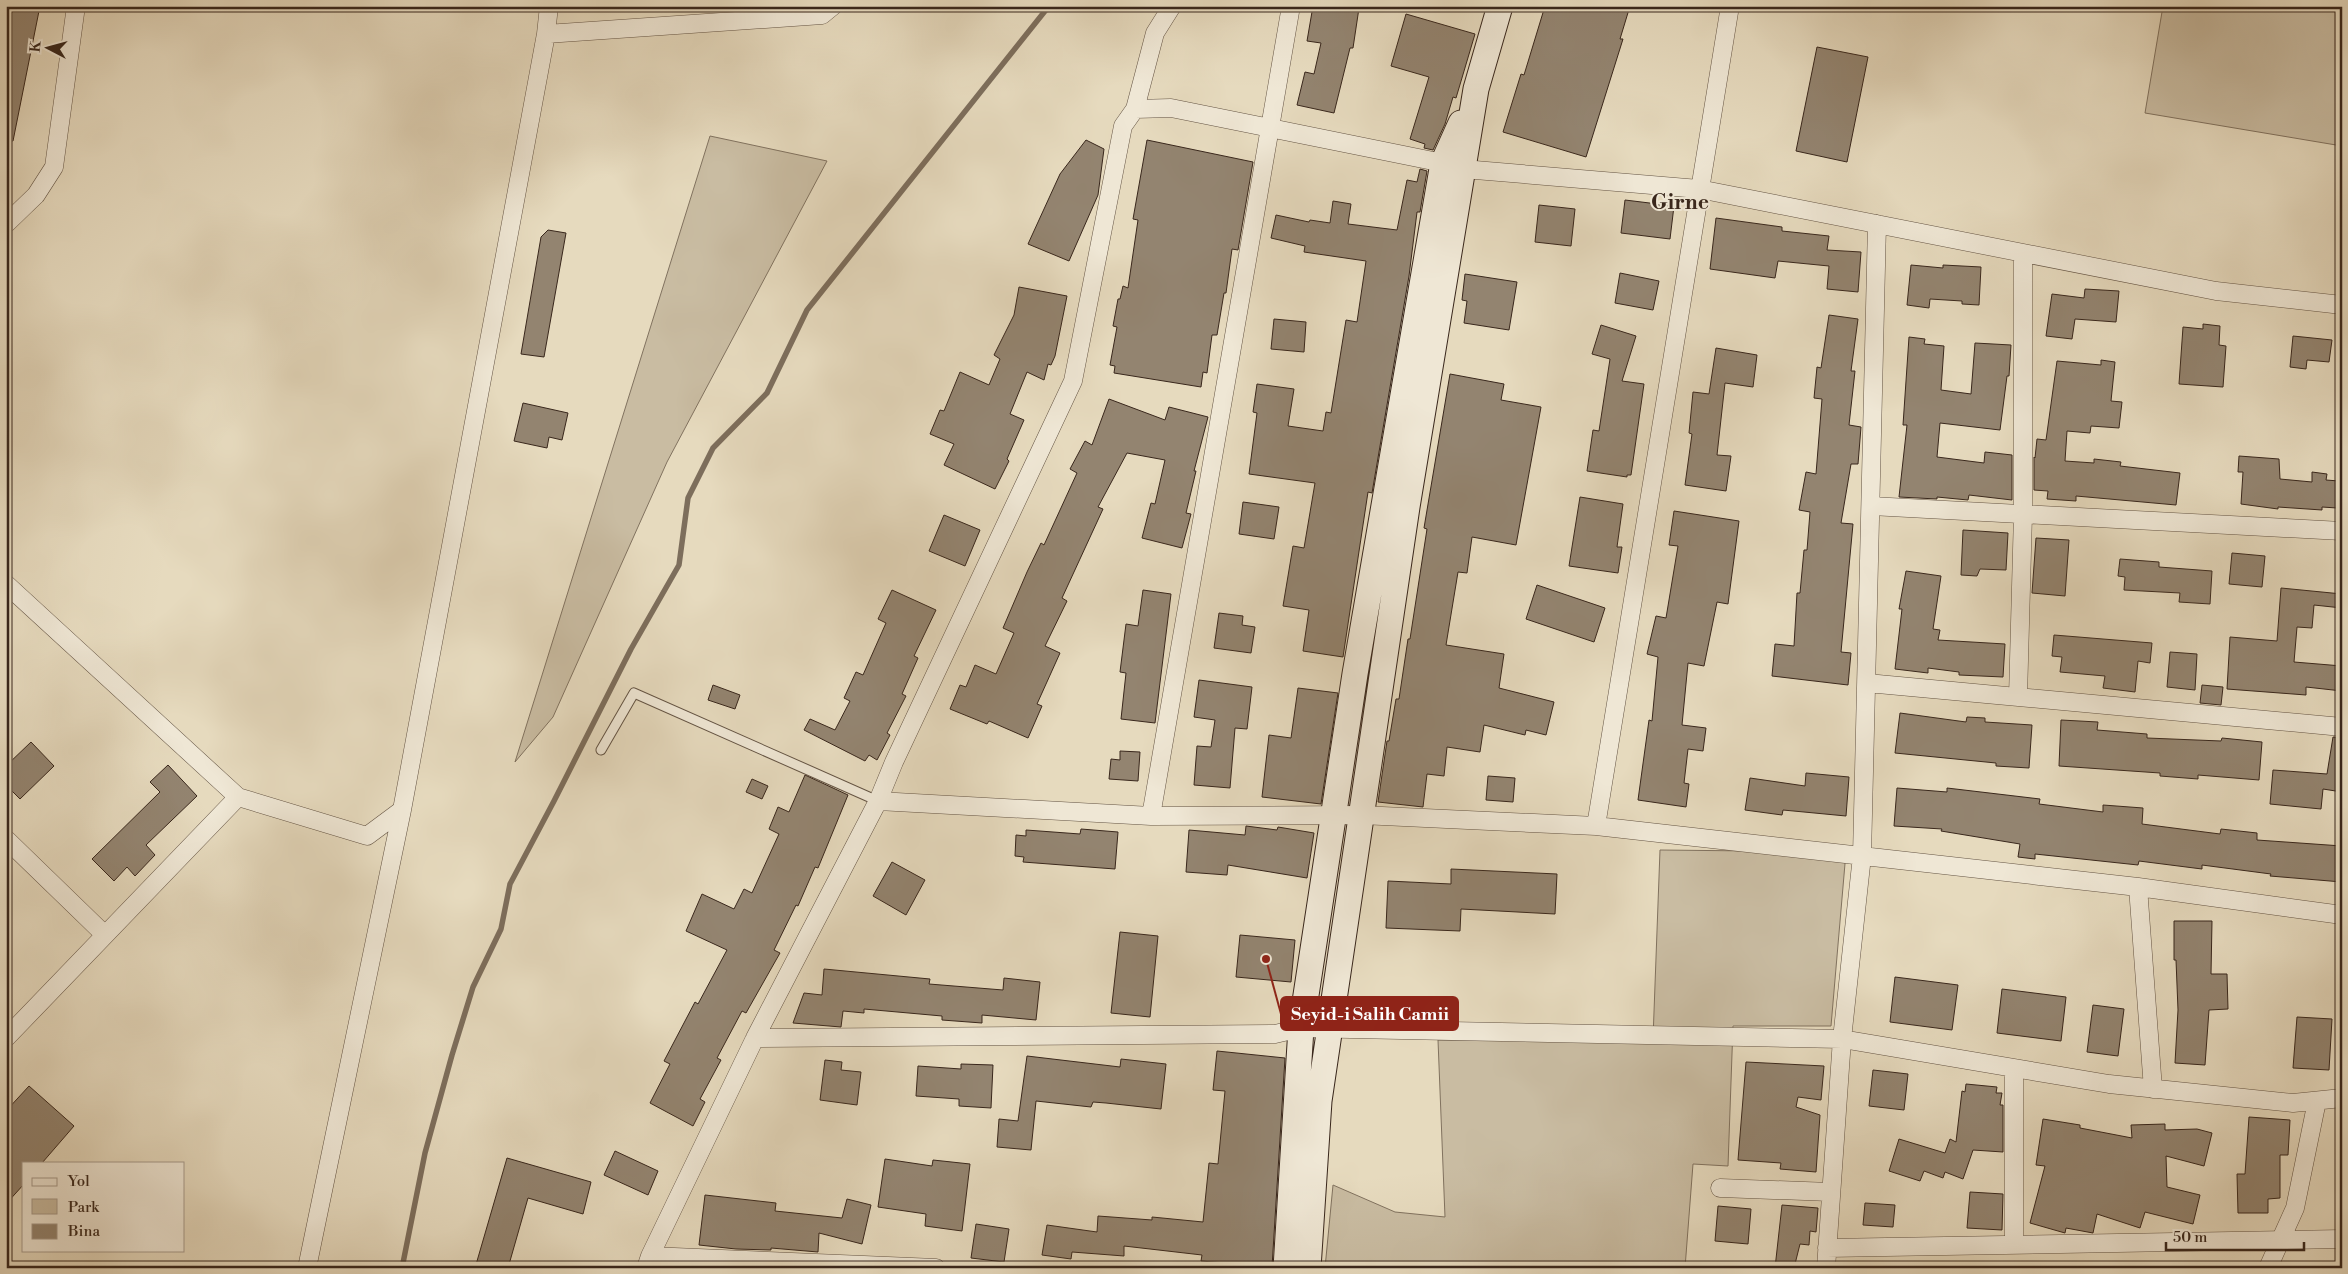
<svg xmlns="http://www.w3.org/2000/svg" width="2348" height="1274" font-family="'Libre Bodoni',serif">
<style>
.green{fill:#c9bca2;stroke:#81725f}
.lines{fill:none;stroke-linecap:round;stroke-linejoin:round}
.stream{stroke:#7d6e5c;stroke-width:5.5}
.building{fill:#938470;stroke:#39271c}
.lane-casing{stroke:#645444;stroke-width:11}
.street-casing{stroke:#645444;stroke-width:19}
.secondary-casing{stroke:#39271c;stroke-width:27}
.lane{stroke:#efe7d5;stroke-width:9}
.street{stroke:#efe7d5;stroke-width:18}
.secondary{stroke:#efe7d5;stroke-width:25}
.labels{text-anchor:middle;stroke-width:4;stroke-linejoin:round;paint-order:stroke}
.district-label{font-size:21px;font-weight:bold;fill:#39271c;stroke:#efe7d5}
.leader{fill:none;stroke:#8f2418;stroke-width:2}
.callout-dot{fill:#8f2418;stroke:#efe7d5;stroke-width:2}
.callout{fill:#8f2418;stroke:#8f2418;stroke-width:2}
.callout-label{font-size:18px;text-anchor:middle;font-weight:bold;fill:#fff}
</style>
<rect width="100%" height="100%" fill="#e6dabe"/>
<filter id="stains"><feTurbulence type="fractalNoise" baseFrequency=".004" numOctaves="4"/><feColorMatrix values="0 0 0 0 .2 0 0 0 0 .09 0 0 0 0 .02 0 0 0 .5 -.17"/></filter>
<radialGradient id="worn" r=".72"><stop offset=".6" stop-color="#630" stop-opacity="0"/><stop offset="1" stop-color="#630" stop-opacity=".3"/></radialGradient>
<path class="green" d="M2163 6H2342V146L2145 113Z
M710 136 827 161 667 462 553 717 515 762Z
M1660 850 1846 852 1831 1026H1733L1728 1166 1693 1164 1685 1268H1325L1333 1185 1395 1212 1445 1217 1438 1040 1653 1039Z"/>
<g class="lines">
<path class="stream" d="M402 1268 425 1153 452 1055 473 987 501 929 510 884 554 801 631 649 679 565 688 498 713 448 767 393 807 310 1049 6"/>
</g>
<path class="building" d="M6 6H40L13 141H6Z
M1313 6 1359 8 1353 48H1350L1334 113 1297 105 1305 72 1314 74 1321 43 1307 41Z
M1545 6H1630L1620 39H1623L1586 157 1503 132 1521 74 1524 75Z
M1406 14 1475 34 1456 98 1453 97 1445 124 1433 150 1424 148 1425 144 1410 139 1429 77 1391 66Z
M1817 47 1868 57 1847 162 1796 151Z
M1086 140 1104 149 1098 195 1069 261 1028 244 1060 174Z
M1147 140 1253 162 1238 250 1232 249 1226 293H1224L1217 335H1212L1207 373 1203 372 1201 387 1114 373 1115 366 1110 365 1117 327 1113 326 1118 299H1120L1123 286 1128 288 1138 220 1133 219Z
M1420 169 1427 171 1420 212H1417L1409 276 1372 493 1368 492 1343 657 1303 651 1309 610 1283 606 1293 546 1304 548 1315 483 1249 474 1257 413 1253 412 1257 384 1294 389 1288 426 1323 431 1326 412 1331 413 1346 320 1357 322 1366 261 1304 252 1305 246 1271 238 1276 215 1309 222 1310 220 1330 223 1333 201 1351 204 1348 224 1397 230 1407 180 1417 182Z
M1625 200 1674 206 1670 239 1621 233Z
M1539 205 1575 209 1571 246 1535 242Z
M1716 218 1782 227V231L1829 236 1827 250 1861 252 1858 292 1827 289 1829 266 1778 261 1775 278 1710 269Z
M548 230 566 233 544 357 521 354 541 237Z
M1911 265 1943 268V265L1981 267 1979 305 1962 304V301L1930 299 1929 308 1907 305Z
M1620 273 1659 281 1653 310 1615 303Z
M1465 274 1517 282 1509 330 1464 323 1467 301 1462 300Z
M1019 287 1067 296 1055 356 1051 365 1048 364 1044 380 1027 372 1010 414 1024 420 1007 459 1009 461 995 489 944 465 954 444 930 434 940 410 944 411 960 372 989 385 1000 359 994 355 1014 315Z
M2085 289 2119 291 2116 322 2075 319 2072 339 2046 336 2052 294 2084 298Z
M1829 315 1858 319 1851 371H1855L1849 425 1861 427 1858 464H1851L1841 523 1853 524 1841 652 1851 653 1848 685 1772 676 1775 644 1794 646 1797 593H1800L1804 550H1807L1810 512 1799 510 1806 472 1816 474 1822 399 1814 398 1817 367 1821 368Z
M1274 319 1306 322 1304 352 1271 349Z
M2203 324 2220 326 2219 345 2226 346 2223 387 2179 384 2183 327 2203 329Z
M1601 325 1636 336 1622 381 1644 384 1631 475H1627V477L1587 471 1593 430 1599 431 1610 359 1592 354Z
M2293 336 2332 340 2329 362 2307 360 2306 369 2290 367Z
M1909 337 1925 339 1924 344 1944 346 1941 390 1971 394 1975 343 2011 345 2009 376H2007L2000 430 1940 423 1937 457 1984 463 1985 452 2012 455V500L1969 495 1968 500 1937 497V499L1899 497 1907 425H1903Z
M1716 348 1757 355 1753 387 1725 383 1717 455 1731 456 1726 491 1685 485 1692 434 1689 433 1693 392 1709 394Z
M2101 360 2115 362 2111 401 2122 402 2119 428 2091 426 2090 433 2067 431 2065 461 2094 463V459L2121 462 2120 466 2180 473 2176 505 2076 496V501L2047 499 2048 491 2034 490V457L2035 458 2037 439 2046 440 2057 361 2101 365Z
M1450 374 1504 384 1501 400 1541 407 1516 545 1472 537 1467 573 1458 572 1446 645 1504 654 1499 688 1554 702 1546 735 1526 730 1525 735 1484 725 1480 752 1447 747 1444 776 1427 774 1423 807 1378 802 1387 741H1389L1396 699H1399L1408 639H1410L1427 529 1424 528Z
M1109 399 1165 420 1169 407 1208 417 1194 471H1196L1186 513 1191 514 1182 548 1142 538 1151 503 1155 504 1165 460 1127 453 1098 507 1103 509 1062 598 1067 601 1045 646 1060 653 1037 704 1042 706 1028 738 989 721 987 724 950 709 960 685 966 687 975 665 996 674 1014 633 1003 628 1027 572 1041 543 1044 545 1077 473 1070 469 1085 441 1092 445Z
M523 403 568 413 562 440 549 437 547 448 514 441Z
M2239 456 2279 459 2280 479 2312 482V472L2327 474 2326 480 2339 481 2337 508 2322 507V510L2278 507V509L2241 504 2243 472H2238Z
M1580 497 1623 504 1617 547H1622L1618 573 1569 566Z
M1243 502 1279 507 1274 539 1239 534Z
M1674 511 1739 521 1728 604 1717 602 1704 666 1688 663 1682 725 1706 728 1703 751 1688 749 1684 783 1689 784 1686 807 1638 800 1649 720 1652 721 1658 657 1647 654 1656 616 1666 618 1678 546 1669 545Z
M944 515 980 530 965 566 929 551Z
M1963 530 2008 533 2006 570 1980 569 1977 576 1961 575Z
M2036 538 2069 540 2065 596 2032 593Z
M2232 553 2265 556 2262 587 2229 584Z
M2120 559 2159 562V567L2212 571 2210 604 2179 602 2180 593 2124 590 2125 577 2118 576Z
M1906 571 1941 576 1933 629 1940 630 1938 640 2005 644 2003 677 1959 675V672L1928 668V673L1895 669 1902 609H1899Z
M1537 585 1605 608 1594 642 1526 619Z
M2281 588 2342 594V608L2314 605 2312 628 2297 627 2294 662 2342 666V691L2306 687V695L2227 689 2230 637 2277 641Z
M892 590 936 610 914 656 918 658 902 694 906 696 887 733 890 735 877 760 869 755 865 761 804 730 810 719 835 730 850 701 844 698 856 672 863 675 886 623 878 619Z
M1143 590 1171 594 1155 723 1121 719 1126 673 1120 672 1126 624 1138 626Z
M1219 613 1243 616 1242 625 1255 627 1251 653 1214 648Z
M2054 635 2152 643 2150 663 2138 661 2135 692 2103 688 2105 676 2060 672 2062 657 2052 656Z
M2170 652 2197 654 2195 690 2167 687Z
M1199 680 1252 687 1247 729 1235 728 1230 788 1194 785 1197 746 1211 747 1215 720 1194 717Z
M713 685 740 695 735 709 708 700Z
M2202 685 2223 687 2221 705 2200 703Z
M1298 688 1338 693 1321 804 1262 797 1269 735 1291 738Z
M1900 713 1966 722 1967 717 1985 718V722L2032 725 2029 768 1996 766V763L1895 753Z
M2061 720 2098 722 2097 730 2147 734V738L2221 741 2222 738 2262 742 2259 780 2198 775V779L2160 776V773L2059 766Z
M2333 737 2342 738V792L2323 789 2321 809 2270 804 2273 770 2327 774Z
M31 742 54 766 20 799 6 785V766Z
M1120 751 1140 752 1138 781 1109 779 1111 759 1120 760Z
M168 765 197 796 146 845 155 855 135 876 127 867 114 881 92 859 160 792 150 782Z
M1806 773 1849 777 1846 816 1783 810 1782 815 1745 810 1750 778 1805 786Z
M805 775 848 795 818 868 815 867 798 906 796 905 774 950 780 953 746 1013 742 1011 717 1058 721 1060 700 1099 705 1102 693 1126 650 1103 670 1064 664 1061 695 1002 698 1004 727 950 686 931 702 894 734 909 744 889 752 893 779 834 769 829 778 807 789 812Z
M1488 776 1515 778 1513 802 1486 800Z
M752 779 768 786 762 799 746 792Z
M1897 788 1947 792V788L2040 799 2039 804 2103 812V805L2143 808 2142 824 2220 834 2221 829 2257 833V840L2342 846V882L2270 876 2271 874 2202 865V869L2139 861 2138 865 2035 854V859L2018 857 2020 844 1941 831 1942 829 1894 826Z
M1246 826 1277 830 1278 827 1314 833 1307 878 1228 865 1227 875 1186 872 1189 830 1245 835Z
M1081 829 1118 832 1115 869 1023 862 1024 857 1015 856 1016 835 1026 836V830L1080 834Z
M892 862 925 880 906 915 873 896Z
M1451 869 1557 874 1555 914 1461 909 1460 931 1386 928 1388 881 1451 884Z
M2174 921H2212L2211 974H2227L2228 1009 2209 1010 2205 1065 2175 1063 2178 1010 2176 960H2174Z
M1120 932 1158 936 1150 1017 1111 1013Z
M1240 935 1295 940 1291 982 1236 977Z
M824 969 930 979 929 984 1003 990 1004 978 1040 982 1036 1020 982 1015V1023L942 1020V1016L864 1009V1013L843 1011 841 1027 793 1023 804 993 822 995Z
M1895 977 1958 985 1952 1030 1890 1022Z
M2002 989 2066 997 2061 1041 1997 1033Z
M2093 1005 2124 1009 2118 1056 2087 1052Z
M2297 1017 2332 1019 2329 1070 2293 1068Z
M1217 1051 1285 1058 1272 1267 1201 1261 1202 1255 1124 1246V1256L1072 1252 1071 1259 1042 1255 1047 1225 1097 1232 1098 1216 1152 1220V1217L1203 1222 1209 1163 1218 1164 1225 1091 1213 1090Z
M1027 1056 1120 1067 1121 1059 1166 1064 1161 1109 1106 1103 1093 1102 1091 1107 1036 1101 1031 1150 997 1147 999 1119 1018 1121Z
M825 1060 842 1062 841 1070 861 1072 857 1105 820 1100Z
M1746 1062 1824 1066 1821 1100 1798 1097 1796 1107 1820 1115 1816 1172 1780 1169 1781 1163 1738 1160Z
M961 1064 993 1065 991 1108 959 1106V1099L916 1096 918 1066 961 1069Z
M1873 1070 1908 1074 1904 1110 1869 1106Z
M1966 1084 1997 1087 1996 1093H2002L2000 1105H2003V1152L1973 1150 1963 1179 1945 1172 1943 1178 1924 1171 1920 1181 1889 1171 1899 1139 1945 1153 1950 1139 1956 1142 1962 1091 1965 1092Z
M29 1086 74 1126 42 1163H24V1184L6 1204V1111Z
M2249 1117 2290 1120 2288 1155H2280V1198L2268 1199V1213H2238L2237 1174H2245Z
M2043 1119 2080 1125V1128L2132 1138 2131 1125 2165 1124V1130L2197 1129 2212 1133 2204 1166 2166 1156 2167 1187 2200 1195 2193 1224 2145 1212 2140 1228 2097 1214 2093 1233 2066 1228 2065 1233 2030 1223 2045 1166 2036 1165Z
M615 1151 658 1171 648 1195 604 1175Z
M507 1158 591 1182 583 1214 528 1198 508 1268H475Z
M885 1159 932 1166 933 1160 970 1164 962 1231 925 1226 926 1214 878 1207Z
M1970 1192 2003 1194 2002 1230 1967 1228Z
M705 1195 776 1203 775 1211 842 1218 847 1199 871 1205 862 1244 819 1233 818 1252 771 1248V1250L736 1249 699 1245Z
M1865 1203 1895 1205 1893 1227 1863 1225Z
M1782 1205 1818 1208 1816 1232 1810 1231 1809 1245 1800 1244 1794 1268H1775Z
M1718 1206 1751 1209 1748 1244 1715 1241Z
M976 1224 1009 1229 1004 1262 971 1258Z"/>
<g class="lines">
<defs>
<path id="lane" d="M601 750 634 693 878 801"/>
<path id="street" d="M546 34 822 15 833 6
M1135 109 1171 108 1443 163 1463 169 1699 189 2216 291 2342 305
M6 224 36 195 54 167 76 6
M1871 506 2342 531
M6 584 238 797 367 836 402 810
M1867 683 2342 727
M2018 697 2023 514V253
M878 801 1151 816 1361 815 1596 826 2138 887 2342 915
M1151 816 1291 6
M1596 826 1730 6
M6 839 105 935
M2138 887 2153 1089
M6 1038 238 797
M755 1038 1275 1034 1301 1028 1842 1039 2109 1084 2293 1103 2342 1098
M2014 1068V1244
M1720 1188 1831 1192
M1827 1248 2342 1239
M650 1256 936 1268
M307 1268 402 810 546 34 549 6
M646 1268 650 1256 755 1038 878 801 894 762 1073 381 1123 126 1135 109 1155 33 1172 6
M1826 1268 1842 1039 1862 856 1877 224
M2268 1268 2295 1208 2317 1101"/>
<path id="secondary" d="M1286 1268 1301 1028 1355 674 1443 163 1461 123
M1308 1268 1319 1101 1407 507 1476 89 1500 6"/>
</defs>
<use href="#lane" class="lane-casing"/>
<use href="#street" class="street-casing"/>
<use href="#secondary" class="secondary-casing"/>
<use href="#lane" class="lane"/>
<use href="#street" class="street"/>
<use href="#secondary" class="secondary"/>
</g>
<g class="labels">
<g class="district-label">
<text x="1680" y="209">Girne</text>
</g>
</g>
<path class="leader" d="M1266 959L1281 1014"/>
<circle class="callout-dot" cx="1266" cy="959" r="5"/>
<rect class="callout" x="1281" y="997" width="177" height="33" rx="5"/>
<g class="callout-label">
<text x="1370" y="1020">Seyid-i Salih Camii</text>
</g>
<rect width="2348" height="1274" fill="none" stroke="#e6dabe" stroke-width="25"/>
<rect x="8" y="8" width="2333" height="1259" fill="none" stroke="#39271c" stroke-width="2.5"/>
<rect x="12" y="12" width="2323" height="1249" fill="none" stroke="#39271c"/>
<rect x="22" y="1162" width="162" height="90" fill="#efe7d5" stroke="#a69a8b"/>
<rect x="32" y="1178" width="25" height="8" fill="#efe7d5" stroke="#a69a8b"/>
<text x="68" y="1186" font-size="15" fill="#39271c">Yol</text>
<rect x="32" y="1199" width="25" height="15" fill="#c9bca2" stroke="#a69a8b"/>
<text x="68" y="1212" font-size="15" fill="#39271c">Park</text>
<rect x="32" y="1224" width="25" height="15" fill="#938470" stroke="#a69a8b"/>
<text x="68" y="1236" font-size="15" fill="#39271c">Bina</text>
<g transform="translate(48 48) rotate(276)" stroke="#efe7d5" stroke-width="4" paint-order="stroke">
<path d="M0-4L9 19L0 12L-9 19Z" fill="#39271c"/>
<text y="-8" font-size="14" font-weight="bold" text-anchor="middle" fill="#39271c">K</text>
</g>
<path d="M2166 1242v8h138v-8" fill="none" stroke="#39271c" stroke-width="2.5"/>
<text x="2173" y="1242" font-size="15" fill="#39271c" stroke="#efe7d5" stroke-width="4" paint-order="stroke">50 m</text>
<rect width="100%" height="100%" filter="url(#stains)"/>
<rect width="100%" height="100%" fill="url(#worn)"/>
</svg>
